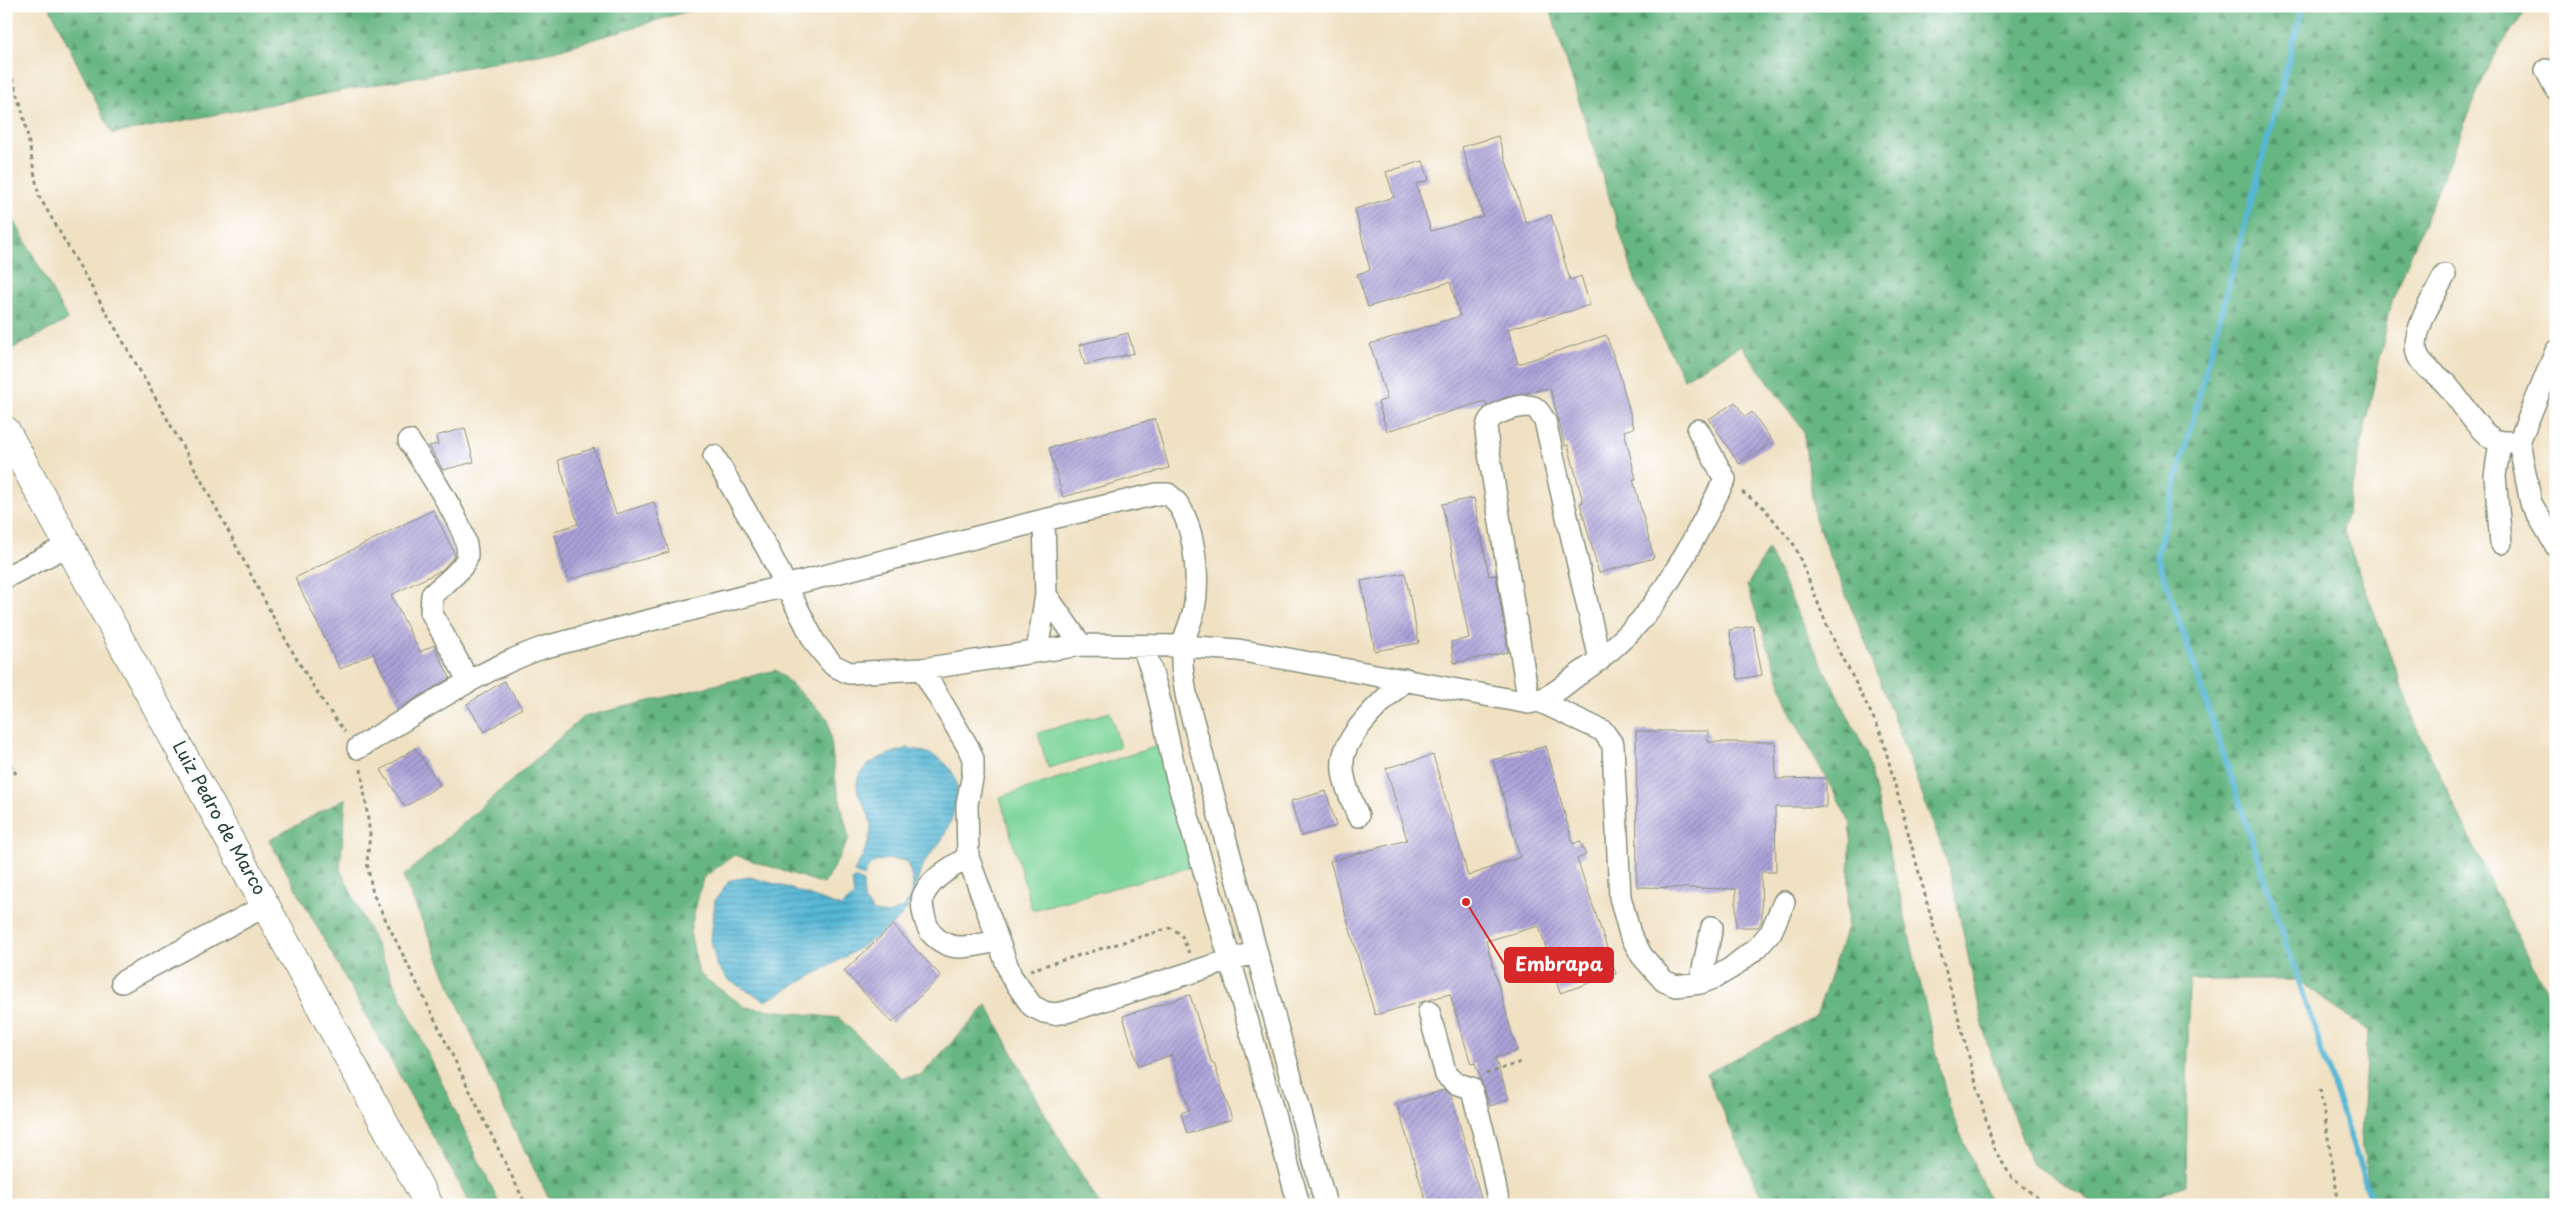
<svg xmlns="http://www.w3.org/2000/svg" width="2562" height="1211" font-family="'Playpen Sans',sans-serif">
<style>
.forest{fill:url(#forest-firs);stroke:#427a5b}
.green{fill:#7dd59a;stroke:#4e8967}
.water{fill:url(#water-rules);stroke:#3a7a84}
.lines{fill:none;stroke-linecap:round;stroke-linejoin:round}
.stream{stroke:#56b7d5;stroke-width:6}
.building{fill:url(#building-hatch)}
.minor-casing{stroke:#888f7c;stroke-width:24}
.major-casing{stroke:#888f7c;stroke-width:30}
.path{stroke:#888f7c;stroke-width:3;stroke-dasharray:4 4;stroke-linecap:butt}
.minor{stroke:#fff;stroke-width:21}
.major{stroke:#fff;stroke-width:28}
.labels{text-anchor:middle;stroke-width:4;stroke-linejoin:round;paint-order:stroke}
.street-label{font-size:18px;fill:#1f3d34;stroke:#fff}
.leader{fill:none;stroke:#d62828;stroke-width:2}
.callout-dot{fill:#d62828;stroke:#fff;stroke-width:2}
.callout{fill:#d62828;stroke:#d62828;stroke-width:2}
.callout-label{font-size:19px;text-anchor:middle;font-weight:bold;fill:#fff}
</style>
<defs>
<pattern id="forest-firs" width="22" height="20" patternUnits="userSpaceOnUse" patternTransform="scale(1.25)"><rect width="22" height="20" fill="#66b682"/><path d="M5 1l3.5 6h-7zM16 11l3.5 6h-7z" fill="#53956b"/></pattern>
<pattern id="water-rules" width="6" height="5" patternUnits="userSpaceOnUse" patternTransform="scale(1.25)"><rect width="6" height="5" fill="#56b7d5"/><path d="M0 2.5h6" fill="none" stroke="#4796ae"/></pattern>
<pattern id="building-hatch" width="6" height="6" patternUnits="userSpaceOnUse" patternTransform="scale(1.25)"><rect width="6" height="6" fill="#aca2d9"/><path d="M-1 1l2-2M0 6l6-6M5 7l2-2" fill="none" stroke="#8b85b1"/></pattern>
</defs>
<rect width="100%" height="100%" fill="#fff"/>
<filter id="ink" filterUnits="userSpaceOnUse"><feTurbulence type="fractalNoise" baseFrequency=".02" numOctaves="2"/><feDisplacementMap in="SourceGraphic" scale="10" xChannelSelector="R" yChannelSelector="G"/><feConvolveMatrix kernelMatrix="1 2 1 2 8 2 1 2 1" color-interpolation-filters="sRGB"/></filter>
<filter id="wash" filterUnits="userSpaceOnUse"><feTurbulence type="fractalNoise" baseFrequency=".0096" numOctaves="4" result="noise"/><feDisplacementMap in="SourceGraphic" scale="20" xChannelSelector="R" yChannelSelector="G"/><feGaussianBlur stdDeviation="1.12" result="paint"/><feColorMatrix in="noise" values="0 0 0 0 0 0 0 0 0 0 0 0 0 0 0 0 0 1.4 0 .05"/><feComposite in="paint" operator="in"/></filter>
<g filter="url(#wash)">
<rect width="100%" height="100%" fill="#f0e1c3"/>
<path class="forest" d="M49 6H705L554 51 112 134Z
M1549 6H2529L2491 60 2392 301 2343 529 2417 727 2513 929 2556 1008V1205H2372L2361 1135 2368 1032 2299 980H2189L2186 1185 2136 1205H2097L2031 1163 1987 1044 1949 867 1868 649 1815 519 1803 430 1741 345 1684 379 1637 286Z
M6 205 68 320 6 352Z
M1768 549 1823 667 1867 753 1949 1107 1991 1205H1765L1706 1074 1816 1016 1847 927 1851 824 1791 714 1747 586Z
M776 670 828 719 836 783 849 839 824 884 734 855 703 878 690 931 699 974 745 1007 839 1018 902 1078 921 1075 987 1005 1050 1123 1100 1205H552L502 1105 403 877 583 717Z
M346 798 340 869 500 1205H471L269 840Z"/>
<path class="green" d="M1110 712 1120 747 1048 768 1038 733Z
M1157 746 1195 866 1032 910 1000 797Z"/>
<path class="water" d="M908 748C967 758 966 796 941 841 937 848 929 854 925 862 912 887 917 904 893 924 855 955 808 977 766 1001L728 980 716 964 711 940 715 900 730 880 750 877 786 887 841 907 854 896 852 881 855 878 863 882 864 900 874 912 887 914 904 908C915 889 915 881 906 861 890 857 868 858 864 877L854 872C861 858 872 840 871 824 870 814 861 802 858 792 850 764 889 754 908 748Z"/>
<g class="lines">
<path class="stream" d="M2303 6 2157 554 2373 1205"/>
</g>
<g id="blocks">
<path class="building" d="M1498 136 1526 223 1551 215 1570 280 1581 276 1590 305 1508 329 1518 364 1606 335 1619 372 1634 428 1624 431 1636 479H1633L1654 558 1599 573 1580 503 1583 502 1568 445 1565 446 1550 388 1507 397 1487 406 1485 401 1387 431 1378 402 1387 399 1370 344 1460 316 1450 282 1368 307 1357 274 1370 270 1355 209 1394 197 1386 172 1423 161 1429 180 1416 184 1431 231 1483 216 1462 147Z
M1128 333 1134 353 1085 365 1079 345Z
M1735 402 1745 417 1752 412 1773 442 1739 464 1709 419Z
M1155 419 1169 468 1063 497 1049 448Z
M465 428 474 462 443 470 429 446 438 444 436 436Z
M594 448 616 514 654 502 669 552 568 580 554 531 578 524 558 460Z
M1474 498 1489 576 1496 575 1508 652 1454 663 1451 642 1469 638 1442 504Z
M433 510 454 552V556L442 570 391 595 420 652 434 645 450 678 401 707 373 653 340 669 295 578Z
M1405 573 1419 643 1375 651 1361 581Z
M1753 626 1762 675 1738 679 1729 630Z
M504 681 522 708 485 732 467 704Z
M1636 731H1708V742H1775L1776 779 1826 778V807H1775L1776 872H1761L1762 921 1758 927H1736V889L1637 887Z
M1546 746 1573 844 1580 841 1586 855 1577 859 1616 974 1560 993 1539 926 1486 941 1517 1051 1495 1058 1509 1099 1490 1106 1475 1063 1471 1064 1450 994 1375 1015 1330 861 1407 840 1386 768 1433 755 1468 876 1520 857 1493 760Z
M415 748 440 785 405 807 381 770Z
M1326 791 1336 826 1301 836 1291 801Z
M893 925 941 976 892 1023 844 971Z
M1190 995 1212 1064 1214 1063 1232 1119 1187 1134 1181 1113 1189 1110 1172 1055 1138 1066 1123 1016Z
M1444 1090 1451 1095 1483 1205H1427L1397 1104Z"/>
</g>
</g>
<g filter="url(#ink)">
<use href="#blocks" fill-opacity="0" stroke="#888f7c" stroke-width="1"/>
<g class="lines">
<defs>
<path id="minor" d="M2546 70 2556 89
M2445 275C2435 293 2411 333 2417 353 2420 365 2435 373 2443 381 2458 395 2476 430 2493 439 2500 443 2510 442 2519 442
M2556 351 2519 442 2531 503 2556 546
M409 441C422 462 476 538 466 560 460 573 442 585 432 595L431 612 469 682
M2500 442 2495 476 2501 543
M714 456 768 550 815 643 833 665 849 673 922 669 1081 645 1183 646 1238 650 1529 703C1547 700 1561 688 1575 677 1599 661 1622 642 1641 620 1673 582 1702 524 1725 479L1698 430
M6 577 69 545
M1081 645 1046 595 1044 520 1157 494H1168C1195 513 1200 578 1194 609 1192 621 1185 633 1183 645 1180 662 1184 682 1187 699L1326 1205
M1142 646C1162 691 1166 742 1180 789 1221 927 1261 1066 1299 1205
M1037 651 1046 595
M922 669 968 747 973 759V774L967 804 968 857 1011 976 1032 1006 1044 1012 1054 1014 1066 1012 1256 952
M1539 701 1603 731 1613 745 1620 897 1630 934 1642 956 1664 981 1676 986 1700 983 1714 978 1731 968 1758 947 1771 932 1784 902
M1529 703 1489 453C1488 444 1484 430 1489 421 1493 412 1526 402 1535 408 1539 410 1542 417 1545 421L1600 660
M358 748C419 712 478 670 545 647L1044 520
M1358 816C1351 798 1341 779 1343 760 1346 732 1387 697 1406 679
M968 857C952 867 933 877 924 894 919 903 926 927 932 934 938 941 950 947 959 947 972 947 985 943 998 941
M122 982 267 905
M1700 983 1712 927
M1429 1012 1446 1075 1455 1083 1471 1088 1486 1141 1499 1205"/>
<path id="major" d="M6 431 429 1205"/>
</defs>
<use href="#minor" class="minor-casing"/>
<use href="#major" class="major-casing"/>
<path class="path" d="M6 64C26 106 29 151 39 196 98 299 159 401 215 506 254 578 295 667 345 732
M1742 492 1763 507 1795 546 1828 628 1881 733 1994 1149 2012 1178 2047 1205
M6 757 16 774
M361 769 370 834 367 863 373 894 526 1205
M1030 970 1170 928 1181 934 1189 953
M1486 1074 1521 1062
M2320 1089 2339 1205"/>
<use href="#minor" class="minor"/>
<use href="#major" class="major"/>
</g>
</g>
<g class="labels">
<g class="street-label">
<text transform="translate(219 818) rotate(61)" y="6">Luiz Pedro de Marco</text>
</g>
</g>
<path class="leader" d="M1466 902L1505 965"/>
<circle class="callout-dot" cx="1466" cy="902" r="5"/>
<rect class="callout" x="1505" y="948" width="108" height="34" rx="5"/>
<g class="callout-label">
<text x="1559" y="971">Embrapa</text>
</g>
<rect width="2562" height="1211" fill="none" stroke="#fff" stroke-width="25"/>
</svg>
